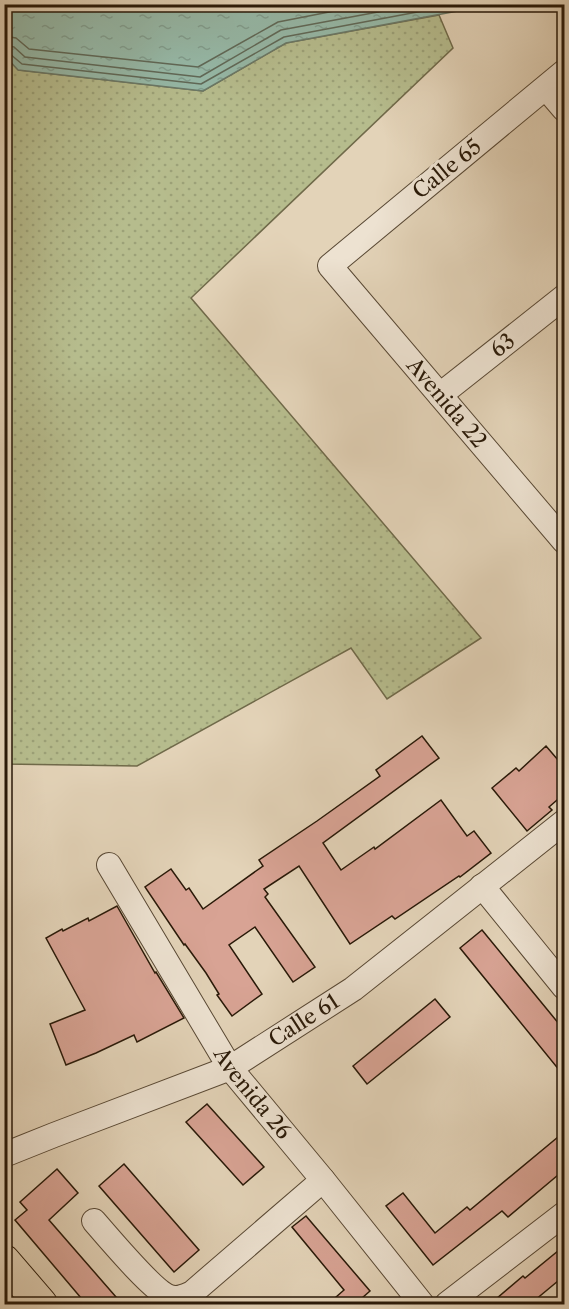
<svg xmlns="http://www.w3.org/2000/svg" width="569" height="1309" font-family="'Libre Caslon Text',serif">
<style>
.grass{fill:url(#grass-dots);stroke:#706a4a;stroke-width:1.5}
.water{fill:url(#water-ripples);stroke:#6a7968;stroke-width:1.5}
.lines{fill:none;stroke-linecap:round;stroke-linejoin:round}
.shore{stroke:#606958;stroke-width:1.5}
.building{fill:#d8a394;stroke:#291908;stroke-width:1.5}
.minor-casing{stroke:#584834;stroke-width:26}
.major-casing{stroke:#291908;stroke-width:34}
.minor{stroke:#ede2d1;stroke-width:24}
.major{stroke:#e3d3b8;stroke-width:32}
.labels{text-anchor:middle;stroke-width:6;stroke-linejoin:round;paint-order:stroke}
.street-label{font-size:21px;fill:#291908;stroke:#ede2d1}
</style>
<defs>
<pattern id="grass-dots" width="8" height="8" patternUnits="userSpaceOnUse" patternTransform="scale(1.5)"><rect width="8" height="8" fill="#b6bc8d"/><path d="M2 2h.1M6 6h.1" fill="none" stroke="#9ca178" stroke-width="1.8" stroke-linecap="round"/></pattern>
<pattern id="water-ripples" width="26" height="14" patternUnits="userSpaceOnUse" patternTransform="scale(1.5)"><rect width="26" height="14" fill="#96b9a8"/><path d="M2 4q2-2 4 0t4 0M15 11q2-2 4 0t4 0" fill="none" stroke="#819e8f"/></pattern>
</defs>
<rect width="100%" height="100%" fill="#e3d3b8"/>
<filter id="stains"><feTurbulence type="fractalNoise" baseFrequency=".00333" numOctaves="4"/><feColorMatrix values="0 0 0 0 .2 0 0 0 0 .09 0 0 0 0 .02 0 0 0 .5 -.17"/></filter>
<radialGradient id="worn" r=".72"><stop offset=".6" stop-color="#630" stop-opacity="0"/><stop offset="1" stop-color="#630" stop-opacity=".3"/></radialGradient>
<path class="grass" d="M439 15 453 48 191 298 481 638 387 699 351 648 137 766 5 764 4 56 19 70 203 91 286 43Z"/>
<path class="water" d="M4 5 5 4 490 5 286 43 203 91 18 70 5 56Z"/>
<g class="lines">
<path class="shore" d="M4 36 16 38 29 49 198 67 278 22 370 4
M4 45 14 47 25 57 200 77 281 30 421 4
M4 52 10 54 22 64 201 84 284 37 460 4"/>
</g>
<path class="building" d="M422 736 439 758 323 843 341 870 374 847 375 849 441 800 467 836 474 831 491 853 460 877 459 876 395 919 392 916 350 944 299 866 264 889 268 894 265 897 315 967 293 982 255 927 229 945 262 994 232 1016 217 995 219 994 206 973 185 944 184 945 145 887 171 869 186 890 189 888 203 909 263 866 259 860 317 821 380 776 376 770Z
M546 746 564 767V794L549 807 552 810 527 831 492 788 516 768 519 771Z
M117 906 155 973 156 972 184 1018 137 1042 134 1035 96 1053 66 1065 50 1024 85 1010 46 938 62 929 63 931 88 918 89 921Z
M482 930 564 1030V1076L460 948Z
M435 999 450 1017 367 1084 353 1066Z
M207 1104 264 1167 243 1185 186 1122Z
M564 1132V1170L508 1217 502 1211 433 1265 386 1206 403 1193 435 1233 467 1207 470 1210Z
M124 1164 199 1250 174 1272 99 1186Z
M57 1169 78 1193 49 1220 123 1305H87L15 1220 27 1210 20 1202Z
M306 1216 370 1291 354 1305H327L344 1290 292 1227Z
M564 1246V1276L529 1305H489L523 1276 525 1278Z"/>
<g class="lines">
<defs>
<g id="minor">
<path id="s1" d="M564 72 330 266 564 541"/>
<path d="M546 88 564 109"/>
<path id="s2" d="M440 395 564 297"/>
<path id="s3" d="M109 865 230 1068 323 1180 422 1304"/>
<path d="M482 886 564 987"/>
<path id="s4" d="M4 1155 54 1135 230 1068 353 989 564 822"/>
<path d="M94 1221C107 1236 155 1293 170 1297 178 1300 185 1296 192 1293L323 1180"/>
<path d="M447 1304 564 1214"/>
</g>
<path id="major" d="M4 1261 41 1304"/>
</defs>
<use href="#minor" class="minor-casing"/>
<use href="#major" class="major-casing"/>
<use href="#minor" class="minor"/>
<use href="#major" class="major"/>
</g>
<g class="labels">
<g class="street-label">
<text transform="translate(447 169) rotate(-39)" y="7">Calle 65</text>
<text dy="7" stroke="none"><textPath href="#s2" startOffset="80">63</textPath></text>
<text dy="7" stroke="none"><textPath href="#s1" startOffset="484">Avenida 22</textPath></text>
<text dy="7" stroke="none"><textPath href="#s4" startOffset="330">Calle 61</textPath></text>
<text dy="7" stroke="none"><textPath href="#s3" startOffset="270">Avenida 26</textPath></text>
</g>
</g>
<rect width="569" height="1309" fill="none" stroke="#e3d3b8" stroke-width="24"/>
<rect x="6" y="6" width="557" height="1297" fill="none" stroke="#291908" stroke-width="3"/>
<rect x="12" y="12" width="545" height="1285" fill="none" stroke="#291908" stroke-width="1.5"/>
<rect width="100%" height="100%" filter="url(#stains)"/>
<rect width="100%" height="100%" fill="url(#worn)"/>
</svg>
